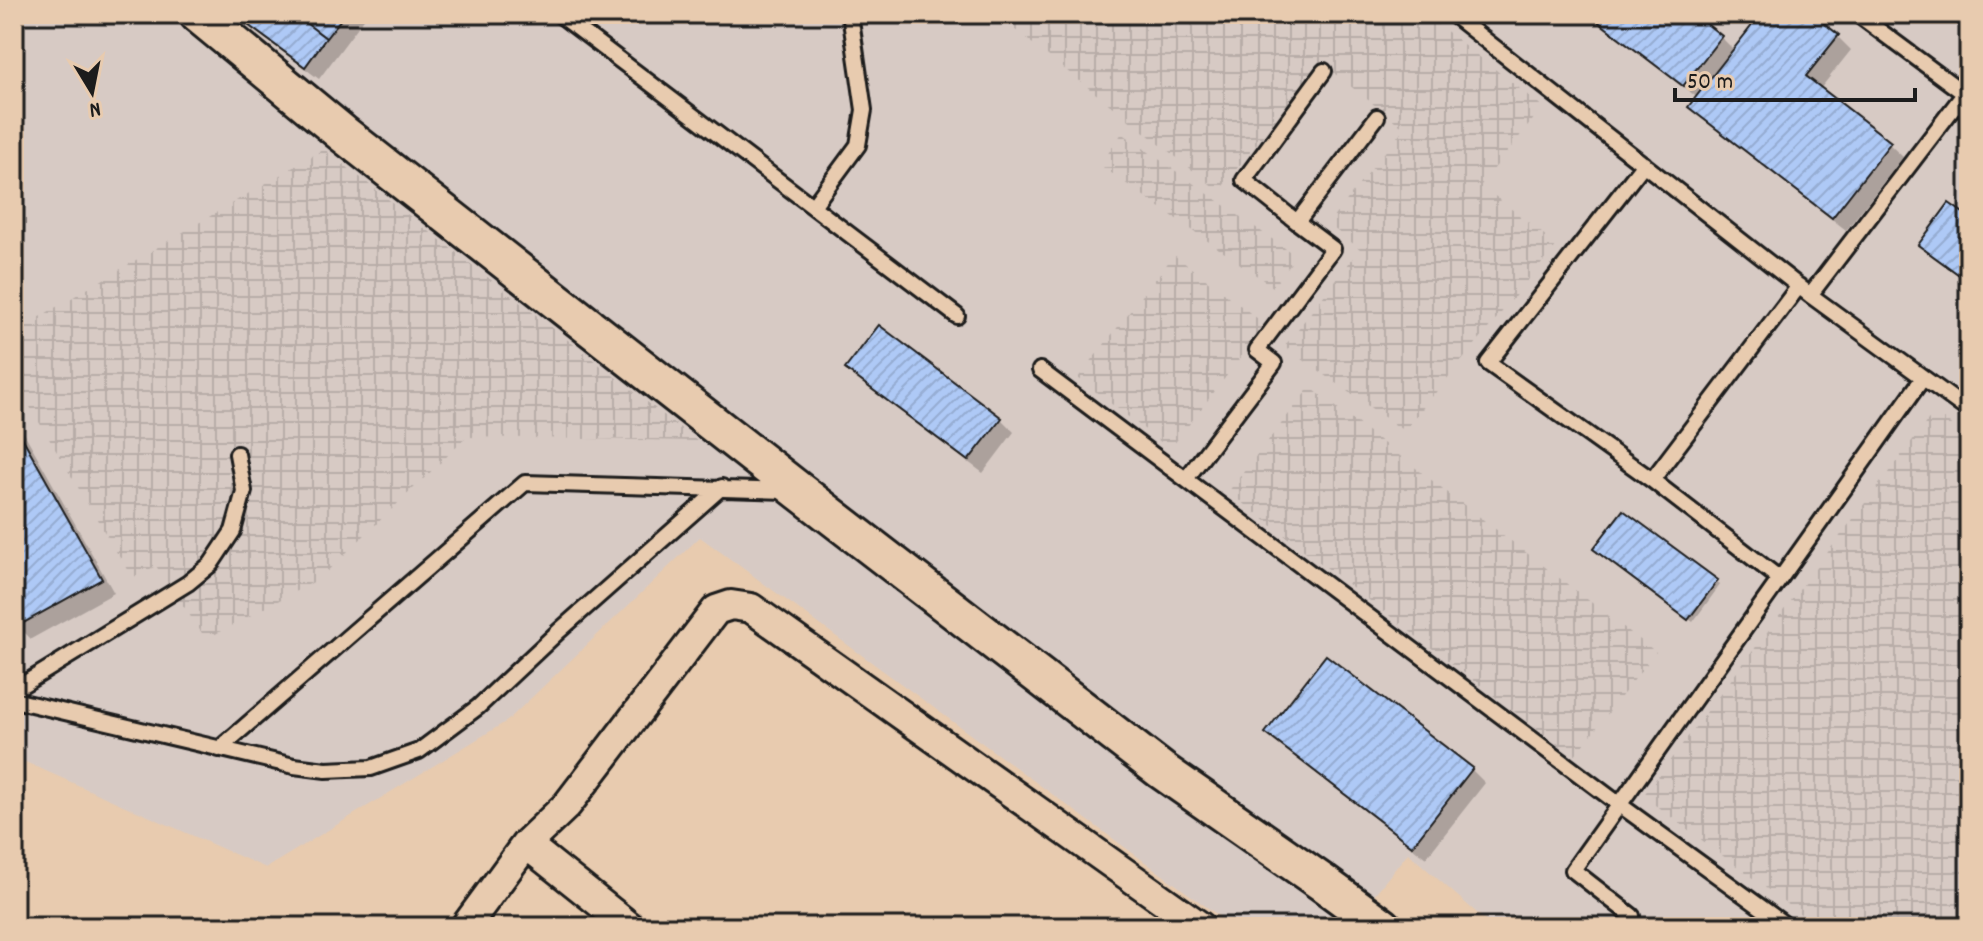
<svg xmlns="http://www.w3.org/2000/svg" width="1983" height="941" font-family="Dekko,sans-serif">
<style>
.built{fill:#d7cac4}
.industrial{fill:url(#industrial-grid)}
.shadow{fill:#0003}
.building{fill:url(#building-hatch);stroke:#1c1c1c;stroke-width:2}
.lines{fill:none;stroke-linecap:round;stroke-linejoin:round}
.service-casing{stroke:#1c1c1c;stroke-width:20}
.minor-casing{stroke:#1c1c1c;stroke-width:34}
.tertiary-casing{stroke:#1c1c1c;stroke-width:42}
.service{stroke:#e8cbaf;stroke-width:14}
.minor{stroke:#e8cbaf;stroke-width:28}
.tertiary{stroke:#e8cbaf;stroke-width:36}
</style>
<defs>
<pattern id="industrial-grid" width="8" height="8" patternUnits="userSpaceOnUse" patternTransform="scale(2)"><rect width="8" height="8" fill="#d7cac4"/><path d="M0 4h8M4 0v8" fill="none" stroke="#b8ada8"/></pattern>
<pattern id="building-hatch" width="6" height="6" patternUnits="userSpaceOnUse" patternTransform="scale(2)"><rect width="6" height="6" fill="#aec9f6"/><path d="M-1 1l2-2M0 6l6-6M5 7l2-2" fill="none" stroke="#95acd2"/></pattern>
</defs>
<rect width="100%" height="100%" fill="#e8cbaf"/>
<filter id="ink" filterUnits="userSpaceOnUse"><feTurbulence type="fractalNoise" baseFrequency=".0125" numOctaves="2"/><feDisplacementMap in="SourceGraphic" scale="16" xChannelSelector="R" yChannelSelector="G"/><feConvolveMatrix kernelMatrix="1 2 1 2 8 2 1 2 1" color-interpolation-filters="sRGB"/></filter>
<g filter="url(#ink)">
<path class="built" d="M14 14H1969V927H1493L1408 853 1348 927H1234L700 537 507 721 266 868 14 757Z"/>
<path class="industrial" d="M995 14H1425L1543 107 1481 185 1557 245 1404 431 1284 347 1360 249 1328 224 1404 128 1321 63 1219 191Z
M1122 133 1296 256 1273 287 1100 165Z
M324 149 697 441 467 437 319 579 206 639 156 566 132 578 14 380V332Z
M1174 255 1266 325 1170 449 1078 378Z
M1310 387 1656 652 1574 757 1228 492Z
M1934 412 1969 438V927H1818L1643 796Z"/>
<path class="shadow" d="M232 14H364L366 16 319 79Z
M577 14H633L586 23Z
M1586 14H1690L1721 37 1735 51 1764 14H1809L1837 36 1851 50 1820 89 1889 144 1903 157 1846 230 1704 120 1691 107 1698 98Z
M1969 220V283L1934 258 1920 245Z
M848 369 1001 419 1014 432 983 473 861 382Z
M14 415 114 593 31 639 18 626 14 619Z
M1600 553 1716 581 1720 585 1693 622Z
M1267 733 1472 770 1485 783 1426 858 1281 746Z"/>
<path class="building" d="M233 14H294L326 38 305 67Z
M294 14H345L326 38Z
M1588 14H1694L1722 36 1683 86Z
M1761 14H1812L1839 35 1806 76 1891 142 1832 218 1688 107Z
M1949 203 1969 217V282L1918 245Z
M879 325 1002 418 968 461 845 369Z
M14 423 102 579 16 627 14 623Z
M1623 510 1718 580 1688 620 1593 549Z
M1326 655 1473 768 1412 846 1265 733Z"/>
<g class="lines">
<defs>
<path id="service" d="M559 14 957 316
M1452 14 1810 295 1969 411
M1857 14 1969 97
M1644 164 1488 363 1652 480 1799 286
M813 206 858 145 864 110 850 14
M1297 222 1244 180 1324 71
M1810 295 1964 94
M1040 370 1620 805 1788 927
M1186 479 1274 363 1257 350 1333 249 1297 222 1377 117
M1652 480 1780 579
M14 690 188 583 211 564 233 531 244 491 237 454
M14 700 294 766 326 770 371 768 419 751 478 707 559 631 722 487
M219 749 525 483 787 491
M1632 916 1573 870 1923 378"/>
<path id="minor" d="M526 844 630 927
M465 927 526 844 567 805 716 610 731 605 751 608 1201 927"/>
<path id="tertiary" d="M198 14 342 133 799 491 1161 770 1323 883 1383 927"/>
</defs>
<use href="#service" class="service-casing"/>
<use href="#minor" class="minor-casing"/>
<use href="#tertiary" class="tertiary-casing"/>
<use href="#service" class="service"/>
<use href="#minor" class="minor"/>
<use href="#tertiary" class="tertiary"/>
</g>
</g>
<rect width="1983" height="941" fill="none" stroke="#e8cbaf" stroke-width="48"/>
<rect x="24" y="24" width="1935" height="893" fill="none" stroke="#1c1c1c" stroke-width="3" filter="url(#ink)"/>
<g transform="translate(92 92) rotate(170)" stroke="#e8cbaf" stroke-width="6" paint-order="stroke">
<path d="M0-6L14 30L0 20L-14 30Z" fill="#1c1c1c"/>
<text y="-12" font-size="22" font-weight="bold" text-anchor="middle" fill="#1c1c1c">N</text>
</g>
<path d="M1675 88v12h240v-12" fill="none" stroke="#1c1c1c" stroke-width="4"/>
<text x="1687" y="88" font-size="24" fill="#1c1c1c" stroke="#e8cbaf" stroke-width="6" paint-order="stroke">50 m</text>
</svg>
